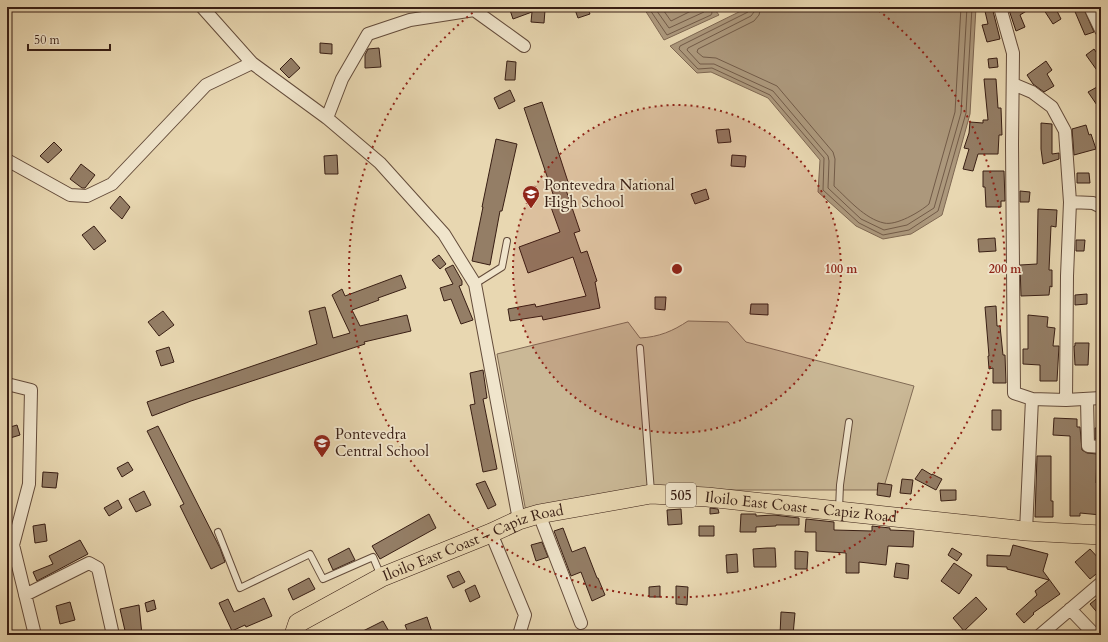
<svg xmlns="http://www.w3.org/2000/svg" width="1108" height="642" font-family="Cardo,serif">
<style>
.green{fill:#cab896;stroke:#816b55}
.water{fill:#ac987c;stroke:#7e6752}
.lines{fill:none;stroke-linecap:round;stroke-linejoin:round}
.shore{stroke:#725b48;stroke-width:1}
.building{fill:#947e66;stroke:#381e14}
.lane-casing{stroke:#644c3b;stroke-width:8}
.street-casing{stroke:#644c3b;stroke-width:14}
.primary-casing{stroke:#381e14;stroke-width:20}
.lane{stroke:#f0e5cc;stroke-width:6}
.street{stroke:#f0e5cc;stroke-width:12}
.primary{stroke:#e8d7b1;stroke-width:19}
.ring{fill:none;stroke:#8f2418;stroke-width:2;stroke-dasharray:2 4}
.labels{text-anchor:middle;stroke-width:3.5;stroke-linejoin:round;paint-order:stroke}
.shield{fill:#f0e5cc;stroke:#6f5a4b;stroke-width:1}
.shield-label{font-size:14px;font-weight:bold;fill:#381e14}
.poi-label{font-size:15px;fill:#381e14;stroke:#f0e5cc;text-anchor:start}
.street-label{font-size:15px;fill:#381e14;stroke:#f0e5cc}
.centre{fill:#8f2418;stroke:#f0e5cc;stroke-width:2}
.ring-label{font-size:12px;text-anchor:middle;font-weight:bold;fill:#8f2418;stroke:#f0e5cc;stroke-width:3.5;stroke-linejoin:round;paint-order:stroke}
</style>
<rect width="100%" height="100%" fill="#e8d7b1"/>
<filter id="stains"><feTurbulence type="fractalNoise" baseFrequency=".005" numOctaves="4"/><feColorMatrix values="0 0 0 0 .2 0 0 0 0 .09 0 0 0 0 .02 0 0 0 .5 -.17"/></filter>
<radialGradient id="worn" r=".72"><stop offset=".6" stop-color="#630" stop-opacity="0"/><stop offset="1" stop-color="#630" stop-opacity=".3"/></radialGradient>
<path class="green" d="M688 321 728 322 746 342 914 386 883 490H715L526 512 497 354 628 322 640 338C659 337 673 331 688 321Z"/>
<path class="water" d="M643 7H713L719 15 664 40Z
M749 7H976L970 114 942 215 911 234 883 239 856 226 818 192 820 160 768 98 711 72 697 73 670 46Z"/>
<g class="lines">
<path class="shore" d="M648 7 667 35 711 15 712 13 710 7
M654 7 669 28 704 12 705 7
M661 7 671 21 699 7
M750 7 748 12 680 46 679 49 698 69 712 68 770 95 824 158 823 190 859 223 883 235 909 230 938 211 966 113 972 7
M755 7 754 12 751 16 688 48 687 50 700 64H714L773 91 828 156 829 161 828 188 861 219 884 230 907 225 934 208 961 113 967 7
M761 7 759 15 754 21 698 49 697 52 703 57 716 58 777 86 833 152 835 159 834 186C848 199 865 219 884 223 896 226 920 212 929 204L955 112 961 7"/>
</g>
<path class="building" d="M509 7H521V8L545 10 544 23 531 22 532 12 513 19Z
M574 7H587L590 14 578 18Z
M984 7H992L1000 39 987 42 982 25 988 24Z
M1008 7H1033L1020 15 1025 27 1016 31Z
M1042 7H1055L1061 19 1053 24Z
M1073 7H1083L1094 32 1085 35Z
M320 43 332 44V54L320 53Z
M379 48 381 67 365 68V55L368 49Z
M1094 49 1101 59V76L1086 55Z
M291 58 300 68 289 78 280 69Z
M997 58 998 67 989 68 988 59Z
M507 61 516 62 515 80H505Z
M1046 61 1052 70 1047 74 1054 86 1044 92 1033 84 1027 75Z
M984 79H996L998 108H1001L1002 135H999L998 154H978L973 171 963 169 969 149 964 148 969 133 970 122 983 123V120H988Z
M1097 87 1101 93V111L1088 92Z
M510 90 515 101 499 109 494 98Z
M542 102 570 188 566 190 580 231 574 233 581 253 587 251 597 281 595 282 600 308 543 320 542 316 510 321 508 309 535 304 536 307 586 296 573 257 528 273 519 247 560 232 548 199 554 197 524 108Z
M1041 123 1052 124V154L1059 153V159L1043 164 1041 149Z
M1086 125 1089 135 1091 134 1096 149 1074 155 1072 129Z
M729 129 731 142 718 143 716 130Z
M496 139 517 144 502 211H500L490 265 472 261 483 207H482Z
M54 142 62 150 48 163 40 156Z
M337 155 338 174H325L324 156Z
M732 155 746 156 745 167 731 166Z
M81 164 95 175 85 188H82L70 179Z
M983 171H1004L1005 201H1001V207H986L985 187H983Z
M1077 173H1089L1090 183H1077Z
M706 189 709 199 695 204 691 194Z
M1020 191 1030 192 1029 202H1020Z
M120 196 130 207 122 219 110 208Z
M1038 209 1057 210 1056 227 1051 226 1049 270H1052V287L1050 286 1049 295 1021 296 1020 265 1037 264Z
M94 226 106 241 94 250 82 235Z
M995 238 996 251 979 252 978 239Z
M1076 240H1085L1084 251H1076Z
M439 255 446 264 440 269 432 260Z
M453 265 462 281V285L459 286 473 320 461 324 451 299 444 301 440 288 453 284 445 269Z
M401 275 406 288 378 298 379 300 352 310 360 326 407 315 411 331 364 342 365 344 191 401 152 416 147 402 317 344 309 311 325 307 333 338 350 333 332 295 342 289 345 296Z
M1087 294V304L1075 305V295Z
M655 297H666L665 310 655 309Z
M751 304H768V315L750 314Z
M996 306 997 326H1000L1003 355H1005L1006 383H993V368L989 369 988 356H989L985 307Z
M163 311 174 325 159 336 148 322Z
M1028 315 1048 317 1047 327 1055 328 1053 346H1059L1057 381H1040V365L1023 364V349H1028Z
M1075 343H1089L1088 365H1075L1074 346H1075Z
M169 347 174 362 161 366 156 351Z
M483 370 487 398 483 399 497 469 483 472 470 405 475 404 470 373Z
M992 410H1001V430H992Z
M1054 418 1077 419V427H1080L1082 450 1087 453 1097 454 1096 483 1101 484V515L1080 513V516H1070V436L1053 435Z
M17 425 20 435 7 439V428Z
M158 426 220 548 225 562 211 569 180 506 184 504 147 431Z
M1095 428H1101V439H1095Z
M1037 456H1051V501H1053V517H1035Z
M128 462 133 470 122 477 117 468Z
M922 469 932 475V474L942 479 936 490 915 479Z
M43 472 58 473 56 488 42 487Z
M902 479 913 480 911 494 900 493Z
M485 481 496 505 488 509 476 484Z
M878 483 892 485 890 497 877 495Z
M940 490H956V500L941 501Z
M144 491 151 505 136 512 129 499Z
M118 500 122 508 109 516 104 508Z
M710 508 718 509 719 513 710 514Z
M681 509 682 524 668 525 667 510Z
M429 514 436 528 380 559 372 546Z
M741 514H756V516L774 515 799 518V525H776V526L756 527V532H740Z
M806 519 834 522V530L872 531V526L890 528V530L914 531 913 547 888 546 886 565 859 562V573H846V553L816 551V532H805Z
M45 524 47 541 35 543 33 526Z
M699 526H714V536H699Z
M563 528 572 552 585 547 597 578H598L605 595 592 601 581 572 571 576 554 531Z
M80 540 88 554 37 581 33 572 53 564 49 556Z
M542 542 548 557 536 561 531 545Z
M1013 545 1048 554 1043 571 1060 594 1033 613 1034 614 1024 623 1016 614 1037 595 1035 591 1049 580 1007 569V567L987 566V555L1010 556Z
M349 548 355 560 333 570 328 559Z
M767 548H775L776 567H754L753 549Z
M952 548 962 554 957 561 948 555Z
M1090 549 1101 561V570L1090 579 1075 562Z
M795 551 808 552 807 569H795Z
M737 554 738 572 727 573 726 555Z
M896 563 909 565 908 579 894 577Z
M954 563 972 575 959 594 941 581Z
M459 571 465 582 453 588 447 576Z
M309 578 315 589 293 600 288 589Z
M475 585 480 597 470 602 465 590Z
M660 586V597H649V587Z
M676 586 688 587 687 605 676 604Z
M1101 595V617L1090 604Z
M976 597 987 609 964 631 953 618Z
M264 598 272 616 246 627 245 625 232 631 219 603 228 599 234 612Z
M154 600 156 609 147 612 145 603Z
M70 602 75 620 60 624 56 606Z
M139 605 142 635H126L120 609Z
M781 612 795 613 793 635H780Z
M427 617 433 635H409L405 625Z
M383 621 391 635H355Z"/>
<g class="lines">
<defs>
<path id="lane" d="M475 284 502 267 507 241
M640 348 651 492
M839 509 840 485 849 422
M218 532 240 588 310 554 323 579 373 557 381 576"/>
<path id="street" d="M202 7 252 63 327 118 380 163 444 234 475 284 519 520
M1000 7 1013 53 1012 144 1014 393 1032 399 1066 400 1101 398
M1090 7 1101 30
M1013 84 1032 92 1052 107 1065 131 1070 202 1067 276 1066 400
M327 118 342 79 368 34 410 20 474 10 524 46
M7 160 70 195 87 196 112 184 206 85 252 63
M1070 202 1093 203 1101 207
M7 384 31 390 29 484 13 545
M1087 399 1088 446 1101 447
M539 514 581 623
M7 528 13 545 35 635
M1026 531 1032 399
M491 533 525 615 519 635
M25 595 89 563 98 568 113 635
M1070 609 1095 635
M1040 635 1101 583"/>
<g id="primary">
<path id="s1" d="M294 635 298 623 382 577 491 533 519 520 539 514 651 494 707 497 1026 531 1101 535"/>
</g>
</defs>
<use href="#lane" class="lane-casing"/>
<use href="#street" class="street-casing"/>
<use href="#primary" class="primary-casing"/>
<use href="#lane" class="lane"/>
<use href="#street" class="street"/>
<use href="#primary" class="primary"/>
</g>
<circle cx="677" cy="269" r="164" fill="#8f2418" fill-opacity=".12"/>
<g class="ring">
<circle cx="677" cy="269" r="164"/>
<path d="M874 7A328 328 0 1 1 480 7"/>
</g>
<defs>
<symbol id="school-pin" viewBox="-11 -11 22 30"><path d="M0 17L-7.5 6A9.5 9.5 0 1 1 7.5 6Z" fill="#8f2418" stroke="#f0e5cc"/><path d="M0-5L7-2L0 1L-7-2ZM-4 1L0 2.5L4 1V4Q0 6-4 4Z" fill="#fff"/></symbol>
</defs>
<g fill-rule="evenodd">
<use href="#school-pin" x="521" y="184" width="20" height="27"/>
<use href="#school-pin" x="312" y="433" width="20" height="27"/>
</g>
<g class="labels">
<rect class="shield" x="666" y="483" width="30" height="24" rx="3"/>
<g class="shield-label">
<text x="681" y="500">505</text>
</g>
<g class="poi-label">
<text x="544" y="190">Pontevedra National<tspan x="544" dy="17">High School</tspan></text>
<text x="335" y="439">Pontevedra<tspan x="335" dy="17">Central School</tspan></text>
</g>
<g class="street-label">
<text dy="5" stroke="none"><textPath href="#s1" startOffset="542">Iloilo East Coast – Capiz Road</textPath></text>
<text dy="5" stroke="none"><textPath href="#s1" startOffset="206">Iloilo East Coast – Capiz Road</textPath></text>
</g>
</g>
<circle cx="677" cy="269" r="6" class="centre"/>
<g class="ring-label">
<text x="841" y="273">100 m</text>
<text x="1005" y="273">200 m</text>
</g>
<rect width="1108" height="642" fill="none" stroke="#e8d7b1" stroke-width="24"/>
<rect x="8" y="8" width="1092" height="626" fill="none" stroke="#381e14" stroke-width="2"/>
<rect x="12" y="12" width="1084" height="618" fill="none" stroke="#381e14"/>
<path d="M28 44v6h82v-6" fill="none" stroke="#381e14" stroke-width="2"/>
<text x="34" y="44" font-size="12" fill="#381e14" stroke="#f0e5cc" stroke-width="3" paint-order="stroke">50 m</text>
<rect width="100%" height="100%" filter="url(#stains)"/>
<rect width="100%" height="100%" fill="url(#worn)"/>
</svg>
